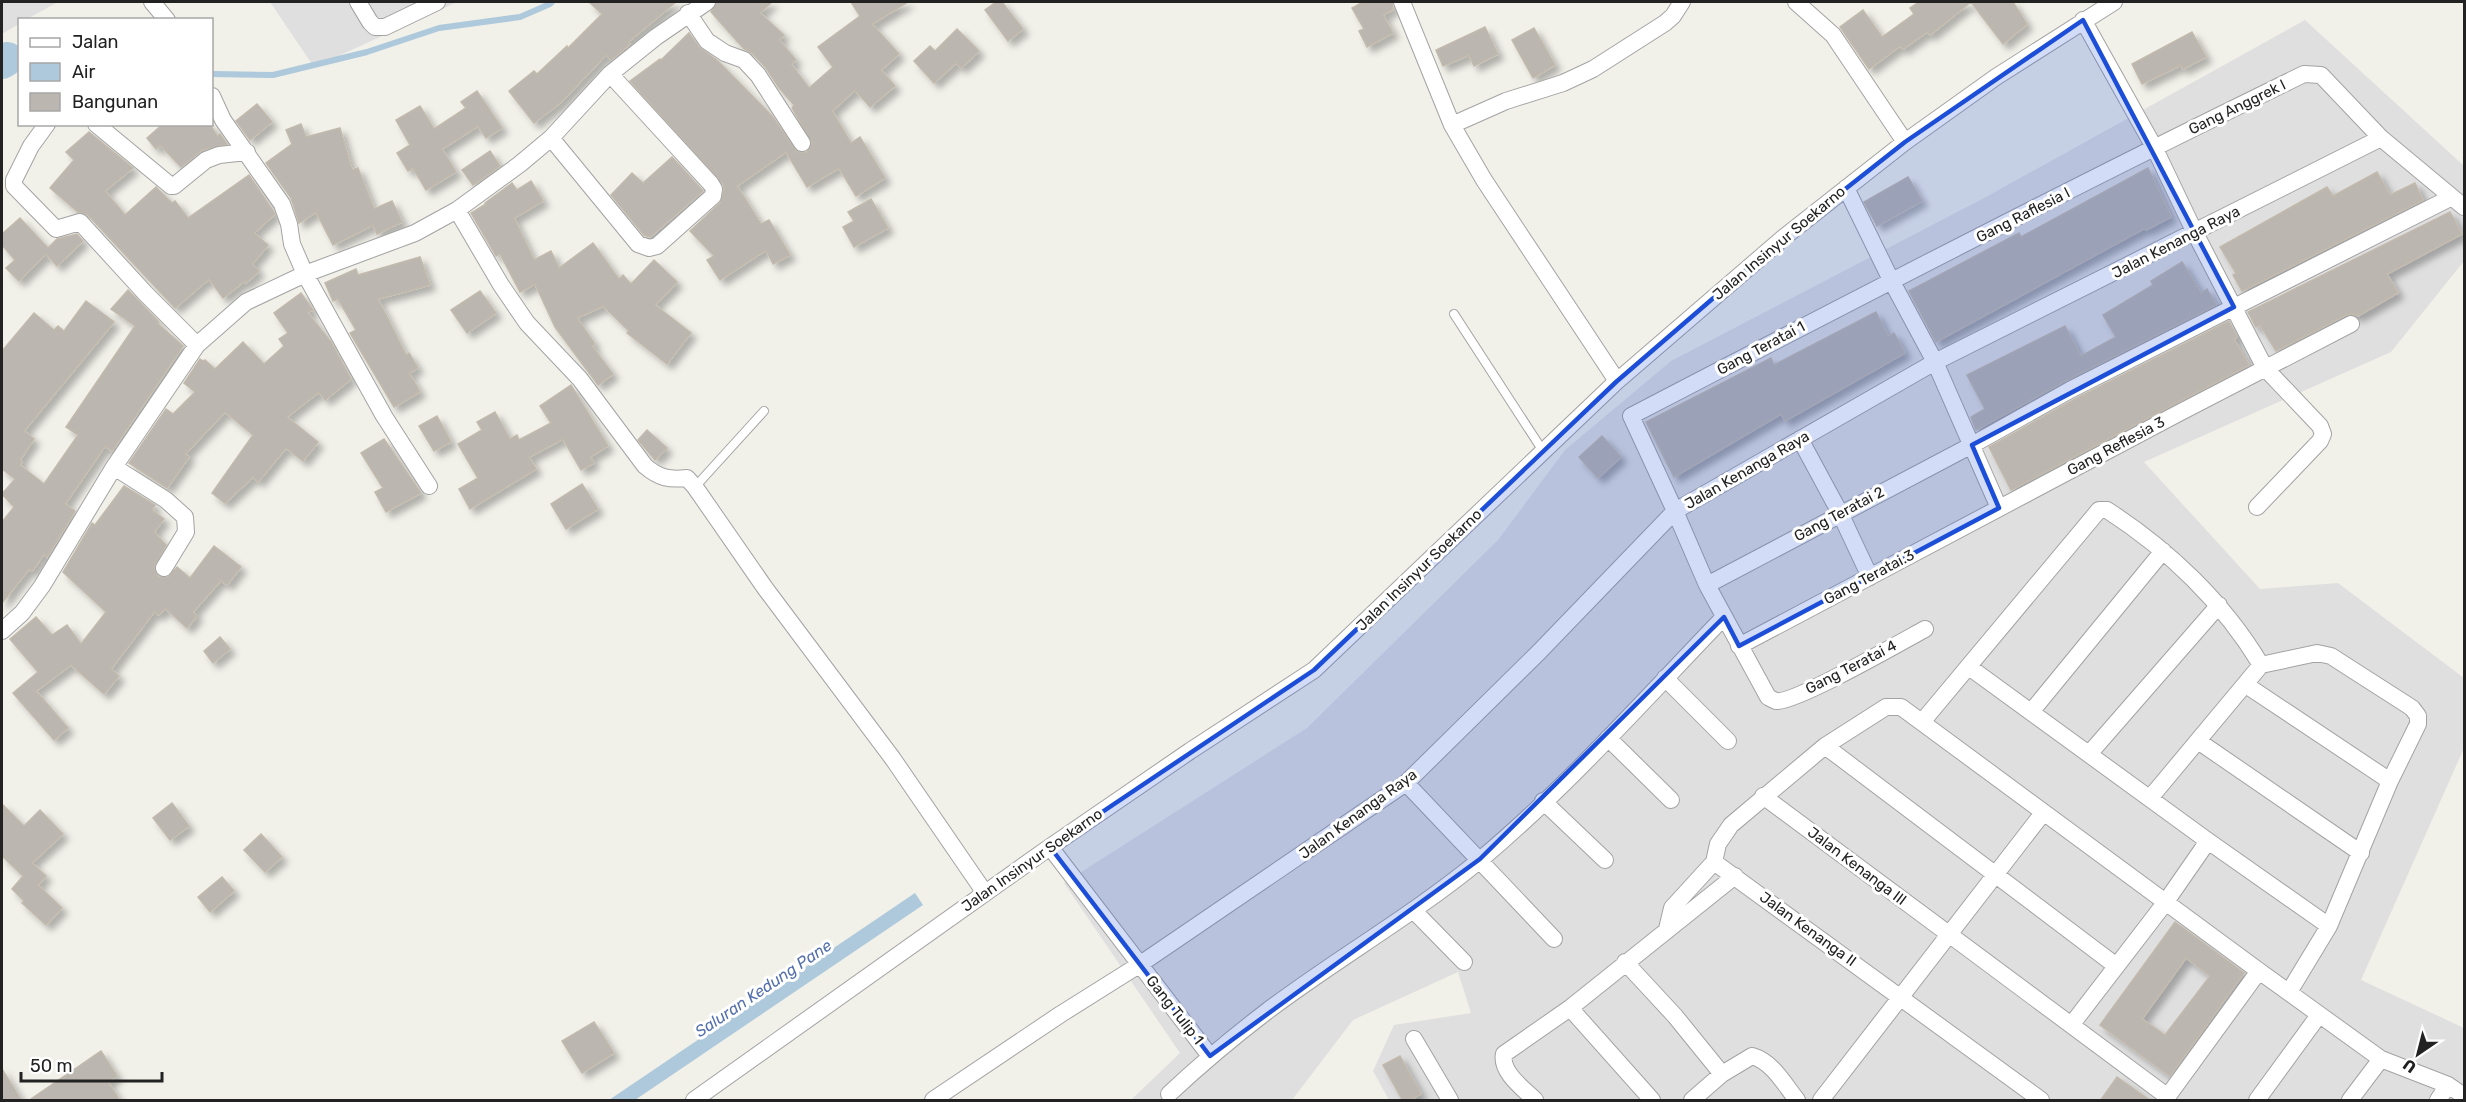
<svg xmlns="http://www.w3.org/2000/svg" width="2466" height="1102" font-family="Rubik,sans-serif">
<style>
.residential{fill:#e0dfdf}
.water{fill:#aec9db}
.lines{fill:none;stroke-linecap:round;stroke-linejoin:round}
.stream{stroke:#aec9db;stroke-width:6}
.river{stroke:#aec9db;stroke-width:34}
.building{fill:#bbb6af;stroke:#c2baad;stroke-width:1.5;fill-rule:evenodd;filter:url(#shadow)}
.lane-casing{stroke:#a3a3a3;stroke-width:10}
.street-casing{stroke:#a3a3a3;stroke-width:18}
.lane{stroke:#fff;stroke-width:8}
.street{stroke:#fff;stroke-width:16}
.marked{fill:#1d4ed8;fill-opacity:0.2;stroke:#1d4ed8;stroke-width:4.5;stroke-linejoin:round}
.labels{text-anchor:middle;stroke-width:6;stroke-linejoin:round;paint-order:stroke}
.street-label{font-size:15px;fill:#222;stroke:#fff}
.water-label{font-size:16px;font-style:italic;fill:#5470ac;stroke:#fff}
</style>
<defs>
<filter id="shadow"><feDropShadow dx="5.5" dy="5.5" stdDeviation="3" flood-color="#0004"/></filter>
</defs>
<rect width="100%" height="100%" fill="#f1f0e9"/>
<path class="residential" d="M2 2H58L27 19 20 20 19 24 2 34Z
M270 2H457L314 67Z
M2305 20 2464 166V261L2391 352 2144 462 2260 589 2338 583 2464 678V748L2361 980 2464 1028V1100H1389L1373 1071 1394 1025 1471 1013 1458 972 1353 1020 1292 1100H1133L1132 1099 1180 1053 1064 883 1307 728 1498 540 1565 450 1671 361 1984 198Z"/>
<path class="water" d="M915 893 923 905 635 1100H609Z"/>
<g class="lines">
<path class="stream" d="M7 59 20 60
M212 74 273 75 367 52 439 28 520 17 550 4 552 2"/>
<path class="river" d="M2 62 7 59"/>
</g>
<path class="building" d="M589 2H676L628 42 630 44 611 60 606 55 560 103 534 123 509 91 534 71 537 74 567 46 568 48 602 14Z
M717 2H772L760 13 784 35 779 40 796 60 791 64 809 88 833 67 818 47 860 16 851 2H908L872 24 899 54 881 70 895 86 870 107 855 90 832 111 851 143 860 137 885 178 856 196 839 168 807 187 786 152 737 186 761 224 769 220 790 255 773 264 766 250 720 280 707 260 714 256 690 231 720 203 724 190 723 184 630 81 660 59 661 60 689 33 699 47 718 61 772 116 797 152H807L812 143 792 108 794 105 779 88 766 68 752 53 744 49 711 12Z
M996 2H1002L1023 29 1008 41 985 10Z
M1363 2H1392L1393 9 1383 15 1393 33 1367 47 1359 31 1364 29 1352 8Z
M1919 2H2013L2027 24 2003 44 1971 2 1930 35 1927 32 1903 49 1900 46 1869 69 1840 27 1863 10 1882 37 1914 14 1910 8Z
M1485 27 1498 54 1474 66 1469 55 1443 66 1436 50Z
M1534 28 1555 65 1533 78 1512 40Z
M957 29 979 51 961 68 956 63 934 83 914 61 930 46 935 51Z
M2192 32 2206 57 2183 69 2181 65 2142 84 2132 64Z
M477 91 502 128 486 138 478 126 442 149 456 172 426 190 413 168 408 171 397 153 410 145 396 120 420 106 434 129 466 108 461 102Z
M257 104 272 122 250 140 236 121Z
M163 124H210L217 136 220 134 227 144 202 150 181 167 160 145 156 149 147 138Z
M301 124 306 137 340 128 352 170 358 168 374 209 392 201 402 222 377 234 373 225 333 245 316 212 299 223 291 198 266 163 292 144 286 130Z
M89 132 133 168 105 191 125 215 156 187 172 203 175 201 188 218 249 175 275 214 254 233 268 245 252 264 259 271 246 283 245 281 223 298 209 279 175 308 88 215 78 212 50 188 74 160 66 152Z
M490 151 500 166 473 185 462 170Z
M672 157 703 191 650 237 644 235 611 195 632 173 643 183Z
M2148 168 2171 217 2146 230 2145 228 1936 342 1909 291 2019 233 2021 237Z
M2377 172 2390 195 2415 183 2423 200 2242 291 2233 275 2236 273 2220 247 2327 187 2333 196Z
M1908 177 1922 201 1877 226 1864 202Z
M531 181 543 201 514 218 534 260 551 251 559 268 593 243 619 279 623 275 631 284 654 260 677 282 655 305 691 333 667 364 627 333 629 331 603 306 577 318 595 344 592 346 613 374 598 385 555 327 535 284 520 292 500 254 496 256 471 213 486 204 485 203 512 183 517 190Z
M871 199 888 228 854 247 843 227 854 221 848 212Z
M2450 212 2462 234 2387 274 2398 293 2358 316 2352 314 2346 315 2276 351 2260 325 2256 327 2248 312Z
M20 218 48 248 57 239 77 234 83 241 57 266 46 254 19 281 6 268 15 260 2 245V234Z
M420 257 430 285 378 299 406 355 409 353 418 368 409 373 420 392 394 407 350 333 356 330 338 299 333 301 325 283 356 269 358 275Z
M2182 262 2201 293 2207 289 2216 305 2065 381 1976 430 1971 417 1985 409 1967 375 2065 326 2081 356 2116 337 2103 315 2153 285 2151 281Z
M128 290 159 322 157 323 183 346 112 451 105 446 65 504 75 511 47 557 44 554 32 571 29 569 2 603V522L14 507 2 494 15 479 2 469V351L34 313 54 330 58 326 64 331 86 301 114 322 24 431 34 439 20 460 22 462 20 465 44 484 78 435 66 427 135 326 111 309Z
M480 291 496 313 467 333 451 310Z
M301 293 313 310 307 312 331 342 351 379 325 400 319 392 287 417 318 442 303 461 286 448 258 482 253 477 225 503 212 493 253 435 225 412 185 454 189 457 167 488 129 463 166 409 173 414 195 392 184 383 200 359 203 361 205 360 215 369 243 342 264 364 284 346 279 339 288 333 274 313Z
M1876 312 1888 336 1894 333 1905 353 1785 421 1781 414 1674 477 1646 422 1771 358 1774 365Z
M2229 321 2237 337 2234 339 2249 365 2011 490 1989 447 2075 399Z
M571 385 608 446 590 457 594 463 581 470 563 439 529 457 536 469 470 509 459 489 478 478 458 444 482 430 477 422 495 412 510 439 517 435 519 440 551 423 540 406Z
M437 416 451 442 434 451 419 426Z
M647 430 667 448 655 460 638 440Z
M1602 436 1621 457 1598 478 1579 457Z
M384 439 421 493 386 512 375 492 383 488 361 453Z
M582 484 598 509 566 529 551 504Z
M124 486 155 505 152 510 164 519 154 532 166 545 154 567 158 577H168L177 567 190 578 214 546 241 567 227 585 221 580 193 612 197 616 187 628 165 608 159 615 154 612 111 669 119 676 104 694 71 665 36 691 68 728 54 740 13 693 38 672 10 639 36 617 52 635 67 625 81 644 106 612 63 572 92 523 95 525Z
M220 637 230 649 213 663 204 651Z
M172 803 189 826 170 840 153 818Z
M2 804 24 826 40 810 63 834 32 863 46 876 38 885 62 908 46 925 22 903 24 901 12 889 23 876 2 856Z
M261 834 282 857 265 872 244 850Z
M222 877 234 891 210 912 198 897Z
M2175 922 2244 973 2170 1076 2100 1025ZM2186 958 2210 976 2165 1035 2142 1019Z
M594 1022 614 1053 582 1073 562 1041Z
M101 1051 117 1076 108 1082 120 1101H28Z
M1400 1056 1421 1094 1409 1101H1403L1383 1065Z
M2 1069 22 1101H2Z
M2117 1077 2151 1101H2100Z"/>
<g class="lines">
<defs>
<path id="lane" d="M1454 314 1543 451
M695 487 764 411"/>
<path id="street" d="M152 2 167 20
M358 2 370 22 375 27H385L437 2
M1402 2 1452 125 1484 180 1617 381
M1796 2 1833 35 1905 142
M688 13 707 41 725 53 744 60 758 75 802 143
M2083 20 2154 147 2195 233 2265 368 2320 426 2323 434 2320 441 2257 507
M212 96 223 120 282 204 289 224 292 244 305 274 384 416 429 486
M47 124 31 146 14 180V186L56 229 80 222 145 293 197 345
M96 124 171 186H174L206 160 219 155 247 152
M1452 125 1506 101 1563 83 1593 69 1665 23 1673 16 1682 2
M551 138 638 244 649 248 657 246 713 196 714 189 711 184 610 74
M1846 188 1891 280 1935 362 1999 508
M457 210 501 285 527 323 580 379 645 466C659 478 669 480 687 478L695 487 765 588 893 759 985 893
M1800 439 1840 513 1870 577
M114 467 166 500 185 517 186 532 164 568
M1707 585 1972 445 2070 390 2452 197
M1925 629C1903 641 1793 704 1776 701 1773 700 1770 698 1768 697L1707 585 1675 511 1631 416C1854 300 2078 184 2304 74L2321 75 2381 138 2464 207
M2 631 22 613 42 586 114 467 197 345 246 302 305 274 415 233 457 210 520 164 551 138 610 74 656 37 707 2
M1739 646 2177 414 2351 324
M1969 667 2208 841 2329 926
M1665 678 1728 741
M2246 685 2390 781
M2031 712 2163 551
M1922 722 2099 510H2107C2169 550 2224 603 2261 665
M1608 738 1671 800
M2198 741 2361 853
M1825 746 2115 965
M2089 754 2219 605
M1406 783 1554 939
M1763 796 2168 1097
M2150 798 2261 665 2317 653 2331 656 2412 708 2418 716V724L2390 781 2329 926 2289 992
M1543 801 1605 860
M1050 847 1210 1056
M1714 862 2041 1100
M1414 911 1464 962
M1667 929 1672 908 1714 862 1718 844 1731 825 1825 746 1886 707H1901L2259 971 2381 1059 2448 1085 2464 1096
M1625 962 1675 1016 1722 1074
M1570 1008 1652 1100
M2072 1024 2165 903 2208 841
M1414 1039 1450 1100
M1169 1094C1200 1065 1232 1038 1266 1012 1336 959 1412 916 1480 860 1568 786 1645 699 1724 617
M694 1100 1050 847 1190 751 1314 670 1616 382 1783 238 1905 142 1996 77 2114 2
M933 1100 1061 1014 1139 965 1406 783 1539 652 1675 511 1935 362 2381 138
M1535 1100C1524 1089 1500 1072 1504 1054L1570 1008 1735 876
M1692 1100 1722 1074 1752 1056C1773 1062 1784 1084 1797 1100
M1821 1100 2043 813
M2165 1100 2259 971
M2257 1100 2319 1015
M2350 1100 2381 1059
M2438 1100 2448 1085"/>
</defs>
<use href="#lane" class="lane-casing"/>
<use href="#street" class="street-casing"/>
<use href="#lane" class="lane"/>
<use href="#street" class="street"/>
</g>
<path class="marked" d="M2083 20 2234 307 1972 445 1999 508 1739 646 1724 617 1480 859 1210 1056 1050 847 1314 670 1616 382 1783 238 1905 142Z"/>
<g class="labels">
<g class="street-label">
<text transform="translate(2237 107) rotate(-26)" y="5">Gang Anggrek l</text>
<text transform="translate(2023 215) rotate(-27)" y="5">Gang Raflesia l</text>
<text transform="translate(2176 242) rotate(-27)" y="5">Jalan Kenanga Raya</text>
<text transform="translate(1779 243) rotate(-40)" y="5">Jalan Insinyur Soekarno</text>
<text transform="translate(1761 348) rotate(-28)" y="5">Gang Teratai 1</text>
<text transform="translate(2116 446) rotate(-28)" y="5">Gang Reflesia 3</text>
<text transform="translate(1747 470) rotate(-30)" y="5">Jalan Kenanga Raya</text>
<text transform="translate(1839 514) rotate(-28)" y="5">Gang Teratai 2</text>
<text transform="translate(1419 570) rotate(-44)" y="5">Jalan Insinyur Soekarno</text>
<text transform="translate(1869 577) rotate(-28)" y="5">Gang Teratai.3</text>
<text transform="translate(1851 667) rotate(-27)" y="5">Gang Teratai 4</text>
<text transform="translate(1358 814) rotate(-36)" y="5">Jalan Kenanga Raya</text>
<text transform="translate(1032 860) rotate(-35)" y="5">Jalan Insinyur Soekarno</text>
<text transform="translate(1857 866) rotate(37)" y="5">Jalan Kenanga III</text>
<text transform="translate(1808 929) rotate(36)" y="5">Jalan Kenanga II</text>
<text transform="translate(1175 1010) rotate(52)" y="5">Gang Tulip 1</text>
</g>
<g class="water-label">
<text transform="translate(763 988) rotate(-34)" y="6">Saluran Kedung Pane</text>
</g>
</g>
<rect width="2466" height="1102" fill="none" stroke="#222222" stroke-width="6"/>
<rect x="18" y="18" width="195" height="108" fill="#ffffff" stroke="#a7a7a7" stroke-width="1.5"/>
<rect x="30" y="38" width="30" height="9" fill="#ffffff" stroke="#a7a7a7" stroke-width="1.5"/>
<text x="72" y="48" font-size="18" fill="#222222">Jalan</text>
<rect x="30" y="63" width="30" height="18" fill="#aec9db" stroke="#a7a7a7" stroke-width="1.5"/>
<text x="72" y="78" font-size="18" fill="#222222">Air</text>
<rect x="30" y="93" width="30" height="18" fill="#bbb6af" stroke="#a7a7a7" stroke-width="1.5"/>
<text x="72" y="108" font-size="18" fill="#222222">Bangunan</text>
<g transform="translate(2418 1054) rotate(215)" stroke="#ffffff" stroke-width="4.5" paint-order="stroke">
<path d="M0-4.5L10 22L0 15L-10 22Z" fill="#222222"/>
<text y="-9" font-size="16" font-weight="bold" text-anchor="middle" fill="#222222">U</text>
</g>
<path d="M21 1072v9h141v-9" fill="none" stroke="#222222" stroke-width="3"/>
<text x="30" y="1072" font-size="18" fill="#222222" stroke="#ffffff" stroke-width="4.5" paint-order="stroke">50 m</text>
</svg>
